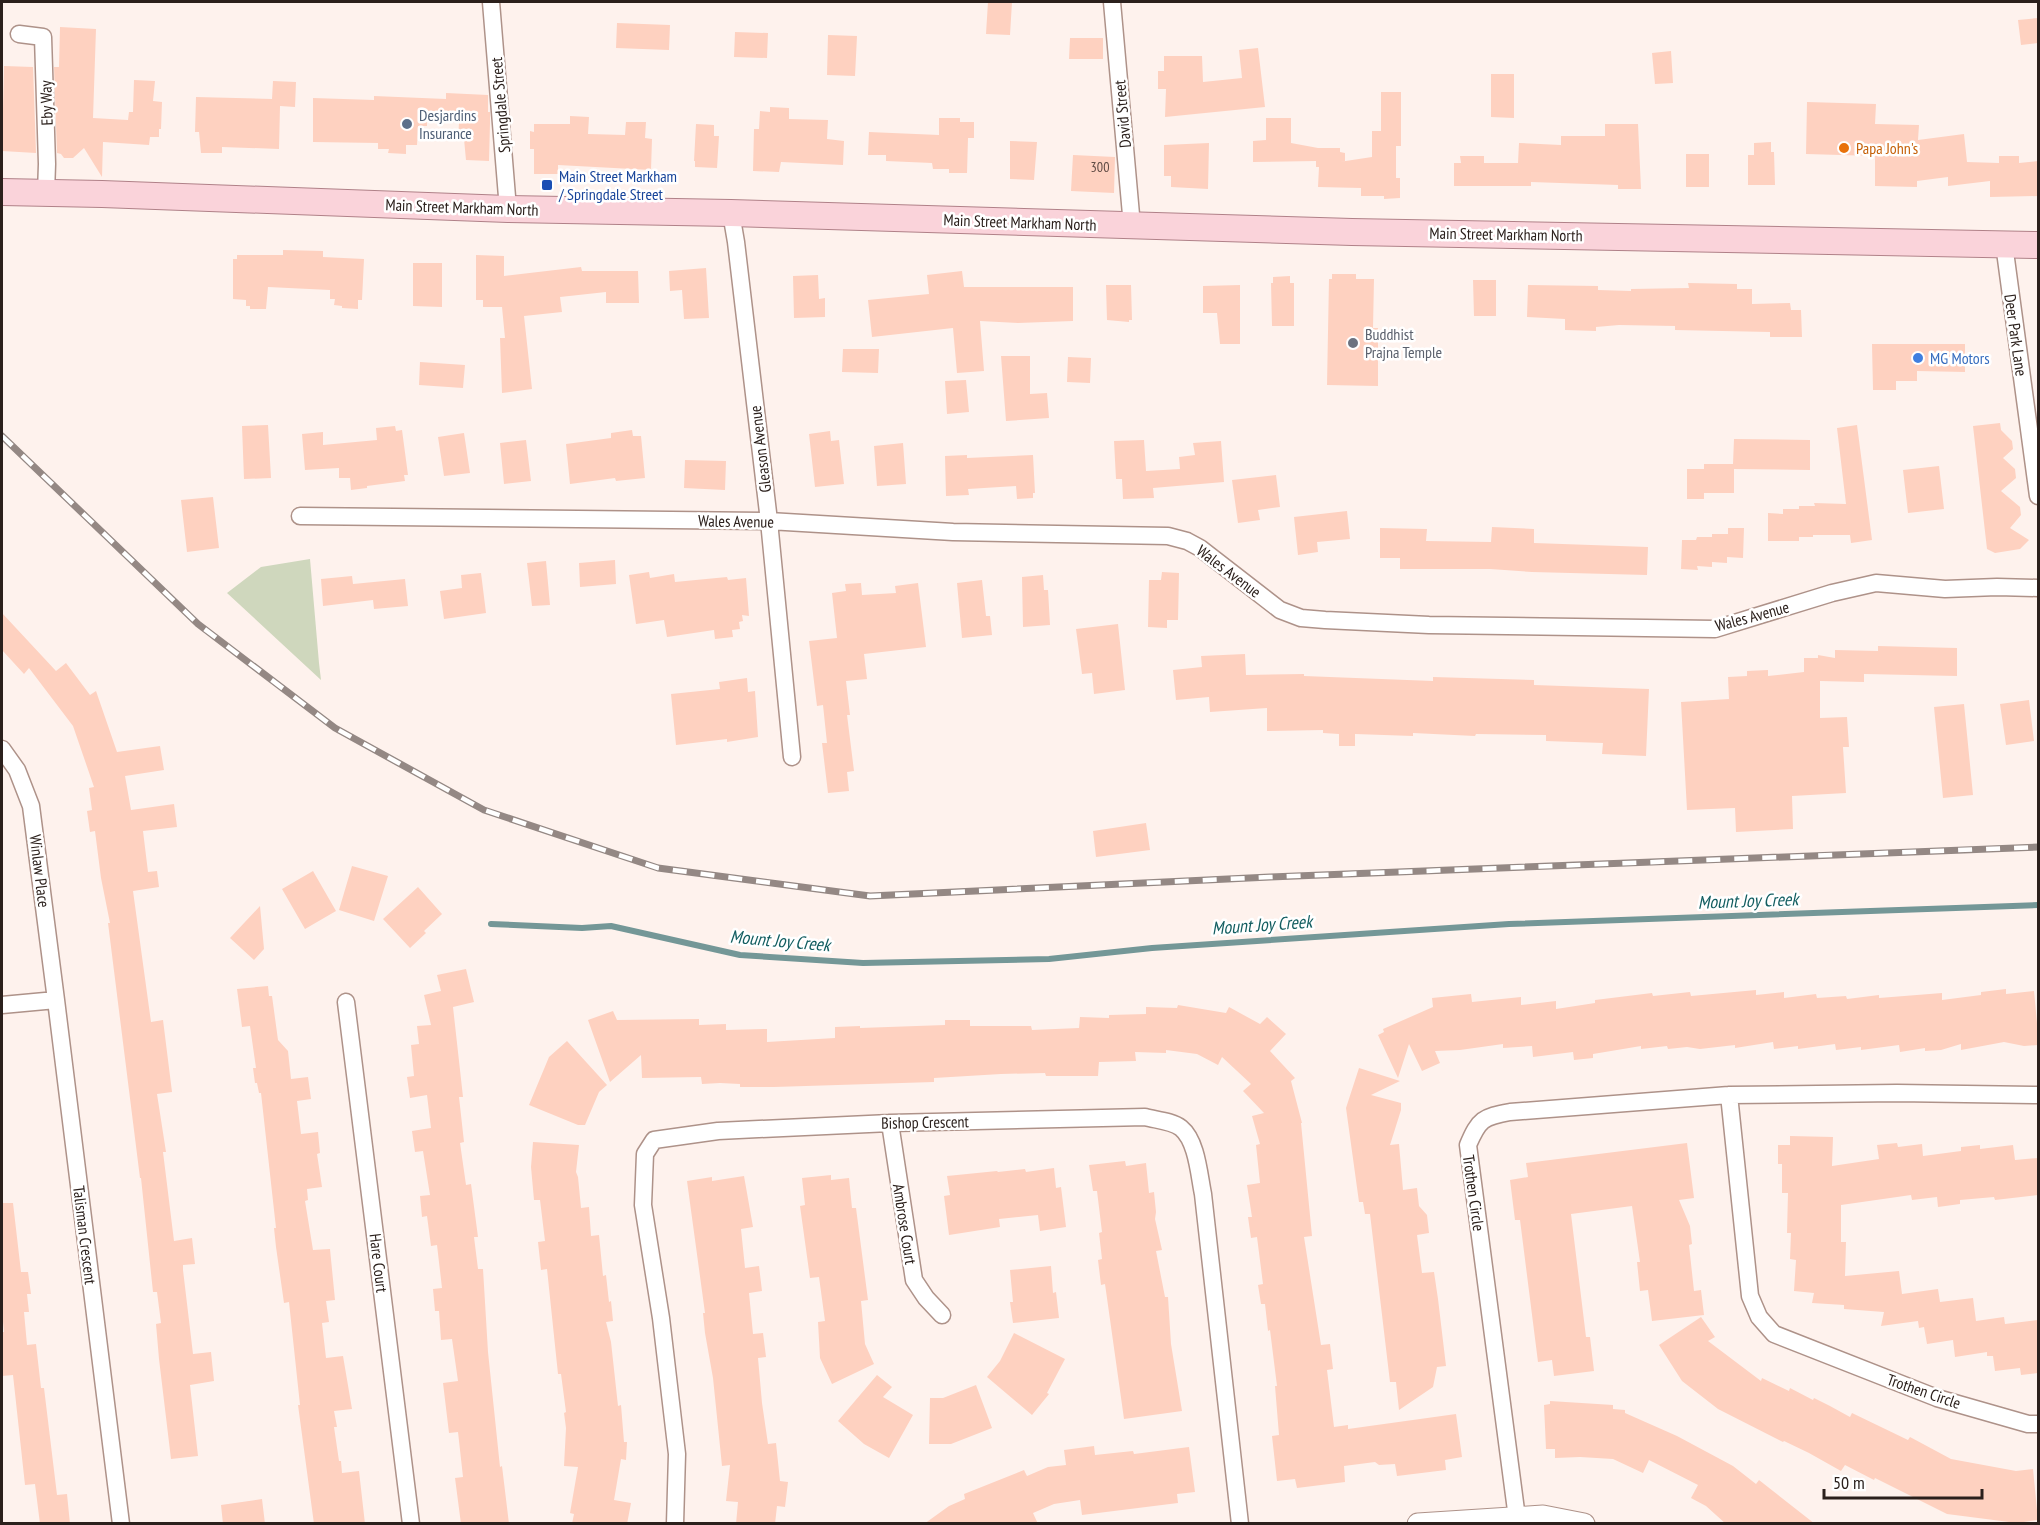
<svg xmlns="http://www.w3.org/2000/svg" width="2040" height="1525" font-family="'PT Sans Narrow',sans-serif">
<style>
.green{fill:#cfd7bd}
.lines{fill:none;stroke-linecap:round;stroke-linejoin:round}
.stream{stroke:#749797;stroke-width:6}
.building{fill:#fed1c0}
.minor-casing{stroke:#ae9289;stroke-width:19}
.tertiary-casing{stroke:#ae9289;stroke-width:23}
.primary-casing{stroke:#b08188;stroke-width:28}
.minor{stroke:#fff;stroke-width:16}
.tertiary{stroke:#fff;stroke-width:21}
.primary{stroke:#fad3da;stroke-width:26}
.rail-casing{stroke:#948884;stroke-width:7}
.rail{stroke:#fff;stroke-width:4.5;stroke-dasharray:14;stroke-linecap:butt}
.service-dot{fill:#5c6f8a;stroke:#fff;stroke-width:2}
.food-dot{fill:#e8710a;stroke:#fff;stroke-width:2}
.transit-dot{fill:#1a4fb4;stroke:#fff;stroke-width:2}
.worship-dot{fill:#6b7280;stroke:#fff;stroke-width:2}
.shop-dot{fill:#3f7fe0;stroke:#fff;stroke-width:2}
.labels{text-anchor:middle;stroke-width:5;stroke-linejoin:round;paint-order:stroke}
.number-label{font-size:14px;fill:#604c45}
.street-label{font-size:16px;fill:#2b201c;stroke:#fff}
.service-label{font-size:16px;fill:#4e5e75;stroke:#fff;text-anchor:start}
.food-label{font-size:16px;fill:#c56008;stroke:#fff;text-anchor:start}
.transit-label{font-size:16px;fill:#164399;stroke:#fff;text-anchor:start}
.worship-label{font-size:16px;fill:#5b616d;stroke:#fff;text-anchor:start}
.shop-label{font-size:16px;fill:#366cbe;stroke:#fff;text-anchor:start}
.water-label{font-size:18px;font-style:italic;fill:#125d60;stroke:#fff}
</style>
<rect width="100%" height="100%" fill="#fef2ed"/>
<path class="green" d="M310 559 319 663 321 680 227 593 261 567Z"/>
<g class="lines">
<path class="stream" d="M491 924 582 928 611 926 740 955 863 963 1049 959 1152 948 1509 924 2038 905"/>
</g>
<path class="building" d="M988 2H1012L1010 35 986 34Z
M2038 18V43L2021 45 2018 20Z
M617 23 670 25 669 50 616 48Z
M60 27 96 29 93 118 128 120 129 112H133L134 80 155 81 153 101 162 102 161 129H159V137H150L149 145 103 142 102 177 84 148 73 158H64L61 154 57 153 54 67H59Z
M735 32 768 33 767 58 734 57Z
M828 35 857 36 855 76 827 75Z
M1070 38H1103V59H1069Z
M1258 48 1265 107 1165 117 1166 89H1158V71H1164V56H1202L1203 82 1242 78 1239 50Z
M1671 51 1673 83 1655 84 1652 53Z
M4 66 33 67 36 153 2 151Z
M1491 74H1514V118L1491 117Z
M273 81 296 82 295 107 280 106 279 149 222 147V153H201L199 132H195L196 97 272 99Z
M1381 92H1401V146H1396V178H1400V198L1384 199V196H1361V188L1318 187 1319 167H1316V161L1253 162V141L1266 140V118H1291V143L1318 148H1340V152L1345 153V161L1339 162 1372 157V131H1381Z
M446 93 488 95V112H490V123L489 161 466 160 464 139H458L459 123 427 121V126H418L417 145H406V154L388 153 389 149H378V143L313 142V98L374 100V96L446 99Z
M1807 102 1876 104 1875 124 1919 125 1918 140 1964 134 1967 162 1999 163V156H2019V163L2038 161V196L1990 197V181L1948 186V177L1917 181V187L1875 186V156L1806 154Z
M770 107 789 108V119L828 120 827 139 844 141 843 165 781 162 779 172 753 171 754 129H759L760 111 770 112Z
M570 116 589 117 588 134 625 135 626 122H646L645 138 652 139 651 170 558 165V174H534V149H530V131L534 132V124H570Z
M939 118H960V122H974V138H968L967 173H949V169H933L932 163 886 161V155H868L869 132 939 135Z
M696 124 714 125V136H719L717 168 695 167V161H694Z
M1605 124H1638L1641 189H1618V185L1531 182V186H1454V163H1461L1460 156H1484V163H1518L1519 143 1561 145V136H1605Z
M1010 141 1037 142 1034 180 1010 179Z
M1771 142V152H1774L1775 185H1748V155H1754V143Z
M1209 143 1208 189 1171 187V176H1164V145Z
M1686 154H1709V187H1686Z
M1073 155 1115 157 1114 193 1071 191Z
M283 250 323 251V257L364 259 362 300H358V309L342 308V306L334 305 335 299H330V290L268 287 266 309H250V306H246V300L233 299V259H237V255H283Z
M476 255 504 256V276L581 267 582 271H638L639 303H606V292L560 297 562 312 524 316 532 389 502 393 500 338H505L502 307H483V300H476Z
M413 263H442V307L413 306Z
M706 268 709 318 684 319 682 290 670 291 669 271Z
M962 271 964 287H1073V321L1018 323 980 321 984 371 957 373 953 328 872 337 868 300 929 294 927 275Z
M1332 274H1356V279H1374L1373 328H1378V386L1327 385 1329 279H1332Z
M818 275 819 299 825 298V317L794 318 793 276Z
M1290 276V283H1294V326H1272L1271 283H1273V277Z
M1473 280H1496V316H1474Z
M1688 283 1737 284V289H1752V304L1790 303 1791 310H1801L1802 337H1770V332L1675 330V326L1619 325 1596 327V331L1565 330V319L1527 317 1528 285 1598 286V290L1631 291V289L1689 288Z
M1106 285H1131L1132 320H1129V322L1107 320Z
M1240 285V344H1220L1217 313H1203V286Z
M1872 344H1965V372L1917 371V381H1896V390H1873Z
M843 349H879L878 373 842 372Z
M1001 356H1030V394L1047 393 1049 418 1006 421Z
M1068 357 1091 358 1090 383 1067 382Z
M420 362 465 365 463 388 419 385Z
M966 380 969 412 947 414 945 381Z
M2000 423 2001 430 2012 441 2013 449 2003 458 2015 469 2016 478 2001 491 2020 507 2021 515 2010 528 2029 540 2020 549 1995 553 1987 549 1973 426Z
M268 425 271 478 244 479 242 426Z
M1857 425 1872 540 1851 543 1850 535H1813V537H1799V541H1768V513L1783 514V509H1799V506H1815L1814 503 1846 504 1837 428Z
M395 426 396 431 402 430 408 475H404L405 481 367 486V488L351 490 350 478H339V468L305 470 302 434 323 432V445L377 440 376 428Z
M632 430 633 436H641L645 478 616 481 615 478 570 484 566 444 611 438V433Z
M830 431 831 441 839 440 844 484 815 487 809 434Z
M464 433 470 473 444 476 438 437Z
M1734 439 1810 440V470L1734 469V493H1704V499H1687V469H1704V464H1733Z
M526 440 531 481 504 484 500 443Z
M1144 440 1146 471 1180 469 1179 457 1195 455 1193 443 1221 441 1224 482 1153 488 1154 498 1123 499 1122 479H1116L1114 441Z
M903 443 906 484 877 486 874 446Z
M967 455V458L1033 455 1035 493H1033V498L1017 499 1016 486 968 489 969 495 946 496 945 456Z
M685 460 726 461 725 490 684 488Z
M1939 466 1944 509 1908 513 1903 470Z
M1276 475 1280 507 1258 510 1260 520 1238 523 1232 480Z
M213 497 219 548 187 552 181 500Z
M1347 511 1350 539 1317 542 1318 552 1298 555 1294 517Z
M1492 527 1534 529V543L1648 547 1647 575 1532 572 1490 569H1400V558H1380V528L1427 529 1426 541 1491 542Z
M1728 528H1744L1743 558 1727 557V563L1712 562V567L1697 566 1698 570 1681 569 1682 540H1696L1697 537H1712V534H1728Z
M615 560 616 584 580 587 579 563Z
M546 561 550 605 532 606 527 563Z
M649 572 650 578 674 574 675 582 727 577 728 580 746 578 749 616 742 615 743 621 739 622 740 629 732 630 733 637 715 639 714 630 667 637 664 620 636 624 629 575Z
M1162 572 1179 573 1178 620H1167V628L1148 627 1149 580H1161Z
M481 573 486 613 444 619 440 591 462 588 461 575Z
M1043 575 1044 590H1048L1050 625 1023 627 1022 577Z
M352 576 353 584 405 579 408 606 374 609 373 600 323 606 321 579Z
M982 580 986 616H990L992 635 962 638 957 583Z
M861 583 862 595 896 593 895 586 918 583 926 647 864 654 867 679 846 681 850 715H847L854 771 847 772 849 791 828 793 822 743H827L823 705 817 706 809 641 837 638 832 593 846 591 845 584Z
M2 613 56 671 66 663 90 695 96 691 117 752 160 746 164 770 125 776 131 810 174 804 177 827 143 831 148 872 157 871 159 887 133 891 151 1022 163 1020 172 1092 157 1094 166 1152H163L174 1241 192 1238 195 1264 183 1265V1270L193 1354 211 1352 214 1381 190 1385 198 1456 171 1459 159 1359 156 1324 161 1323 157 1292H153L141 1178H140L108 923H110L101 878 95 831 90 832 87 811 92 810 89 788 94 787 73 726 29 668 24 674 2 650Z
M1118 624 1125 690 1094 694 1092 673 1082 674 1076 629Z
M1878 646 1957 648V676L1864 674V682L1820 681V718L1847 717 1849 747H1843L1846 793 1792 796 1793 829 1736 832 1735 808 1687 810 1681 702 1729 699 1728 677 1747 676V671L1768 670V676L1804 672V658H1818V655L1835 658V650L1878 651Z
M1245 654 1246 675 1304 674V676L1433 681V677L1534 680V685L1649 689 1646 756 1602 754 1603 743 1546 741V735L1476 734 1475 736 1413 733V736L1355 734V746H1339V734L1323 733V730L1267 731V708L1210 712 1209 697 1176 700 1173 670 1202 667 1201 656Z
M747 678 748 692 755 691 758 737 727 742V739L676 745 671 694 720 689 719 682Z
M2029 700 2034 741 2006 745 2000 704Z
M1964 704 1973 795 1943 798 1934 707Z
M1146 823 1150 850 1096 857 1093 831Z
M352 866 388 876 374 921 339 910Z
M313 871 336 911 305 929 282 889Z
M418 887 442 914 424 931 426 933 410 948 383 919Z
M260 906 264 949 254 960 230 938Z
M466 969 474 1002 453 1007 463 1097H459L464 1142 460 1143 466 1185 471 1184 478 1237H474L478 1269H483L488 1352 500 1467 502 1466 509 1524H461L455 1478 463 1477 458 1432 449 1433 443 1383 458 1381 452 1339 441 1340 439 1311H435L433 1289 442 1288 437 1245 431 1246 427 1216 422 1217 420 1196 430 1195 423 1151 415 1152 412 1131 431 1128 427 1095 410 1098 407 1077 414 1076 411 1045 419 1044 417 1026 431 1025 424 995 441 991 437 975Z
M268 986 269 996H272L278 1040 288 1051 291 1079 308 1077 311 1099 297 1101 301 1134 318 1132 320 1153 317 1154 322 1187 307 1189 308 1200 305 1201 313 1250 330 1249 335 1300 326 1301 329 1322 322 1323 326 1358 343 1356 352 1409 334 1411 337 1427H334L339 1461H341L342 1473 359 1471 365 1524H314L298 1405H300L289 1302 284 1303 276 1247 274 1228H276L261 1093H259L257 1083H255L253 1068H256L250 1026 242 1027 237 989Z
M2006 989V994L2034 991 2037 1023H2038V1045L2024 1046 2004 1042 1961 1050V1044L1941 1050 1925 1051V1048L1900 1052 1899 1045 1861 1050V1047L1836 1050 1835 1044 1798 1049V1046L1774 1049 1773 1042 1735 1048V1045L1700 1049 1687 1047 1668 1049 1667 1046 1641 1049V1046L1593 1054V1058L1574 1060 1573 1052 1533 1057 1532 1046 1503 1048V1044L1460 1050 1435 1051 1440 1063 1422 1071 1409 1044 1398 1078 1378 1035 1384 1032 1383 1029 1433 1007 1432 998 1471 994 1472 1002 1521 997V1005L1556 1001V1009L1595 1003V1000L1652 993 1653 996 1690 992 1691 996 1756 990V995L1784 992V998L1816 994 1817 998 1846 996 1847 999 1879 995V998L1942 993V1000L1981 995V992Z
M1178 1005 1226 1013 1229 1007 1260 1024 1267 1017 1286 1034 1270 1051 1295 1078 1291 1081 1302 1123H1301L1312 1236 1304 1237 1321 1345 1330 1344 1333 1369 1327 1370 1334 1427 1348 1425V1429L1456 1414 1462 1457 1445 1460 1446 1470 1397 1476 1395 1464 1379 1465 1375 1462 1344 1466 1345 1482 1297 1488 1295 1479 1277 1481 1272 1436 1279 1435 1275 1386H1277L1270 1330 1268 1331 1265 1304H1261L1258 1285 1263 1284 1257 1237 1251 1238 1248 1217H1252L1247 1185 1260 1183 1256 1145 1260 1144 1252 1116 1264 1113 1243 1091 1251 1084 1222 1057 1218 1065 1197 1054 1166 1050V1053L1135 1052 1136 1061 1099 1062 1098 1076H1046L1045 1073 1001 1074 934 1078V1082L774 1087H740V1084L720 1083 702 1084 701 1077 642 1078 641 1055 610 1082 588 1020 613 1011 617 1020 699 1019V1025L726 1024V1030L767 1029V1042L835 1038V1027L860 1026V1028L945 1025V1020H970V1026H1031L1032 1030 1079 1028 1080 1017 1109 1018V1015L1146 1014V1007L1177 1008Z
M567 1041 607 1085 599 1092 585 1125H578L529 1105 549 1057Z
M1359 1068 1400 1081 1371 1095 1401 1103V1110L1390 1145 1399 1144 1403 1190 1417 1188 1419 1206 1427 1215 1429 1233 1417 1235 1422 1273 1434 1272 1438 1299 1446 1366 1437 1367 1433 1387 1399 1410 1396 1382H1390L1370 1214H1365L1363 1202H1359L1346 1108Z
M1790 1136 1833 1137 1832 1166 1879 1159 1877 1145 1897 1143 1898 1147 1922 1144 1923 1156 1961 1151V1147L1980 1145V1149L2013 1145 2015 1160 2038 1158V1195L1995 1200 1994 1197 1960 1200V1204L1938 1207 1937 1197 1912 1200 1911 1195 1841 1205V1242H1846L1845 1276 1899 1271 1902 1294 1938 1289 1940 1302 1973 1298 1976 1321 2004 1317 2005 1324 2038 1320V1373L2021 1375 2020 1368 1995 1371 1993 1356H1987V1352L1955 1357 1953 1340 1927 1344 1924 1327 1919 1328 1918 1321 1881 1326 1884 1312 1844 1309V1305L1812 1303 1814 1293 1794 1291 1796 1260 1790 1259 1791 1233H1787L1788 1193H1782V1164H1778V1145H1790Z
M533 1142 579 1145 576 1172 578 1177 581 1208 589 1207 591 1236 599 1235 603 1276 606 1275 609 1302 611 1301 613 1321 606 1322 611 1342 618 1406 621 1405 624 1442H627L626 1460 621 1459 614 1500 631 1503 627 1524H572L574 1514 570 1513 578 1467 564 1466 566 1428 564 1413 566 1412 561 1374H558L547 1269 541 1270 538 1242 545 1241 540 1200H534L531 1167Z
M1687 1143 1694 1198 1679 1200 1690 1226 1692 1244 1689 1245 1694 1291 1701 1290 1704 1315 1652 1321 1648 1290 1640 1291 1637 1262H1640L1632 1206 1571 1214 1586 1337H1590L1594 1371 1554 1376 1552 1360 1538 1362 1520 1220H1515L1510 1180 1528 1177 1526 1163Z
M1125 1161 1126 1166 1146 1163 1149 1193 1154 1192 1156 1212 1155 1219 1162 1250 1156 1251 1165 1297H1168L1171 1344 1182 1411 1124 1419 1105 1284 1101 1285 1098 1260 1102 1259 1099 1233 1102 1232 1097 1191H1093L1089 1165Z
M1054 1168 1056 1188 1061 1187 1066 1227 1040 1231 1038 1215 999 1219 1000 1227 949 1235 944 1196 950 1195 947 1176 997 1171 998 1172 1025 1169 1026 1172Z
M831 1175V1180L849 1178 852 1208H856L868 1300 861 1301 865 1344 874 1364 832 1384 820 1358 818 1322 825 1321 819 1277 810 1278 800 1206 805 1205 802 1178Z
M744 1176 753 1227 741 1229 745 1268 759 1266 762 1291 749 1293 753 1334 763 1333 766 1357 758 1358 762 1403 768 1444 776 1443 780 1481 788 1482 785 1507 777 1506 775 1524H736L738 1502 726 1501 730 1465 722 1466 713 1378 705 1333 703 1313H705L687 1181 712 1177V1181Z
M2 1203H13L21 1272H28L31 1294H27L29 1312H24L27 1345 36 1344 41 1388H44L57 1495 67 1494 70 1524H40L35 1484 25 1485 13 1375 2 1376V1332H4L2 1312Z
M1051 1266 1053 1293 1056 1292 1059 1318 1013 1323 1010 1302H1013L1010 1270Z
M1701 1317 1715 1337 1708 1341 1761 1381 1762 1378 1789 1391 1790 1388 1813 1400 1814 1398 1830 1406 1850 1417 1852 1413 1908 1440 1910 1437 1951 1459 2016 1471 2033 1469 2038 1520 2017 1523 1947 1514 1875 1478 1874 1480 1845 1465 1841 1471 1809 1453 1784 1441 1783 1442 1718 1409 1682 1381 1659 1345Z
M1014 1333 1065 1359 1047 1393 1049 1394 1032 1415 987 1377 1000 1361Z
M877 1375 892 1387 883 1397 913 1415 889 1458 864 1444 838 1421Z
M976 1385 992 1428 951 1444H929L930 1398H943Z
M1550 1401 1613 1405V1409L1625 1410V1413L1677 1436 1733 1466 1756 1484 1759 1480 1815 1524H1726L1706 1506 1691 1498 1698 1485 1649 1460 1643 1473 1613 1459 1580 1457 1555 1458V1449H1546L1544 1405 1550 1404Z
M1094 1446 1095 1455 1133 1451 1134 1454 1189 1447 1195 1492 1177 1494 1178 1503 1082 1515 1080 1500 1054 1504 1033 1513 1038 1524H924L949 1506 965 1499 964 1494 1024 1470 1027 1476 1048 1467 1066 1465 1064 1450Z
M262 1499 265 1524H223L221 1505Z"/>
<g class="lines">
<defs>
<path id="minor" d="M491 2 508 209
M1112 2 1132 226
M19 34 43 37 47 164 46 193
M731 213 736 242 769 521 792 757
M2004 244 2038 496
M300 516 769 521 953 532 1168 536 1187 541 1200 548 1280 610 1301 618 1325 620 1429 625 1715 629 1832 593 1876 583 1945 589 1997 587 2038 588
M2 749 17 770 31 806 56 1000
M346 1002 411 1524
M2 1005 56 1000 121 1524
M1729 1095 1750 1296 1759 1317 1774 1334 1937 1398 2028 1424H2038
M890 1123 914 1280 926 1298 942 1315
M1517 1518 1468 1145C1479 1119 1483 1117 1510 1112L1729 1095 1897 1093 2038 1095
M675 1524 677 1454 661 1318 643 1205 645 1154 654 1140 718 1131 890 1123 1145 1117C1156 1120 1172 1121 1181 1128 1197 1141 1199 1175 1203 1194L1240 1524"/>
<path id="tertiary" d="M1418 1524 1543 1516 1584 1524"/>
<path id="primary" d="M2 192 102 194 508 209 731 213 1352 232 2038 245"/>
</defs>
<use href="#minor" class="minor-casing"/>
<use href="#tertiary" class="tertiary-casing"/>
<use href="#primary" class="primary-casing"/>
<use href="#minor" class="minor"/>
<use href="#tertiary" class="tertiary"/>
<use href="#primary" class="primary"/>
<defs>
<path id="rail" d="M2 436 198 624 335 728 484 810 658 868 870 896 1270 877 2038 847"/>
</defs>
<use href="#rail" class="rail-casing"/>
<use href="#rail" class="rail"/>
</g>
<circle class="service-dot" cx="407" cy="124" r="6"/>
<circle class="food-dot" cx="1844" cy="148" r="6"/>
<rect class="transit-dot" x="541" y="179" width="12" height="12" rx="3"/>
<circle class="worship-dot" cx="1353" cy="343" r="6"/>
<circle class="shop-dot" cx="1918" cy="358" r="6"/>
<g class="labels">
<g class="number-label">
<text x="1100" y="172">300</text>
</g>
<g class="street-label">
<text transform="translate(46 103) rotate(-92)" y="6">Eby Way</text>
<text transform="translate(500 105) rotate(-95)" y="6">Springdale Street</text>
<text transform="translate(1122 114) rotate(-95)" y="6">David Street</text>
<text transform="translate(462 207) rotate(2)" y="6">Main Street Markham North</text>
<text transform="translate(1020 222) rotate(2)" y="6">Main Street Markham North</text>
<text transform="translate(1506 234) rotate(1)" y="6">Main Street Markham North</text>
<text transform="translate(2016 335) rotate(82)" y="6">Deer Park Lane</text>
<text transform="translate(760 449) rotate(-97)" y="6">Gleason Avenue</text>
<text transform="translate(736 521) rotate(1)" y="6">Wales Avenue</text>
<text transform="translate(1229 571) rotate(37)" y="6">Wales Avenue</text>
<text transform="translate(1752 616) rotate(-15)" y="6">Wales Avenue</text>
<text transform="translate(40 871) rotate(83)" y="6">Winlaw Place</text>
<text transform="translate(925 1122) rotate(-1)" y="6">Bishop Crescent</text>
<text transform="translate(1474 1193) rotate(82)" y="6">Trothen Circle</text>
<text transform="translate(905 1224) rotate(81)" y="6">Ambrose Court</text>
<text transform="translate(85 1235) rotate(83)" y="6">Talisman Crescent</text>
<text transform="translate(379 1263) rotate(83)" y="6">Hare Court</text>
<text transform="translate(1924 1391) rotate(19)" y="6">Trothen Circle</text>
</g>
<g class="service-label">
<text x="419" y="121">Desjardins<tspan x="419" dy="18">Insurance</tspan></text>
</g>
<g class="food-label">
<text x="1856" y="154">Papa John's</text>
</g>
<g class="transit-label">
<text x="559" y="182">Main Street Markham<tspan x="559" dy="18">/ Springdale Street</tspan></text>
</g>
<g class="worship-label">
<text x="1365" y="340">Buddhist<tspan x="1365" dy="18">Prajna Temple</tspan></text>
</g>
<g class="shop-label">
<text x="1930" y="364">MG Motors</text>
</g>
<g class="water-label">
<text transform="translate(1748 901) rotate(-2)" y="6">Mount Joy Creek</text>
<text transform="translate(1262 925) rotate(-4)" y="6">Mount Joy Creek</text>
<text transform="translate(780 941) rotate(5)" y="6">Mount Joy Creek</text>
</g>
</g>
<rect width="2040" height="1525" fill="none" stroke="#2b201c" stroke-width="6"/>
<path d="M1824 1489v9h158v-9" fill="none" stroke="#2b201c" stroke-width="3"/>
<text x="1833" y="1489" font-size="18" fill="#2b201c" stroke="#ffffff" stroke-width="4.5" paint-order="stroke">50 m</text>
</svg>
